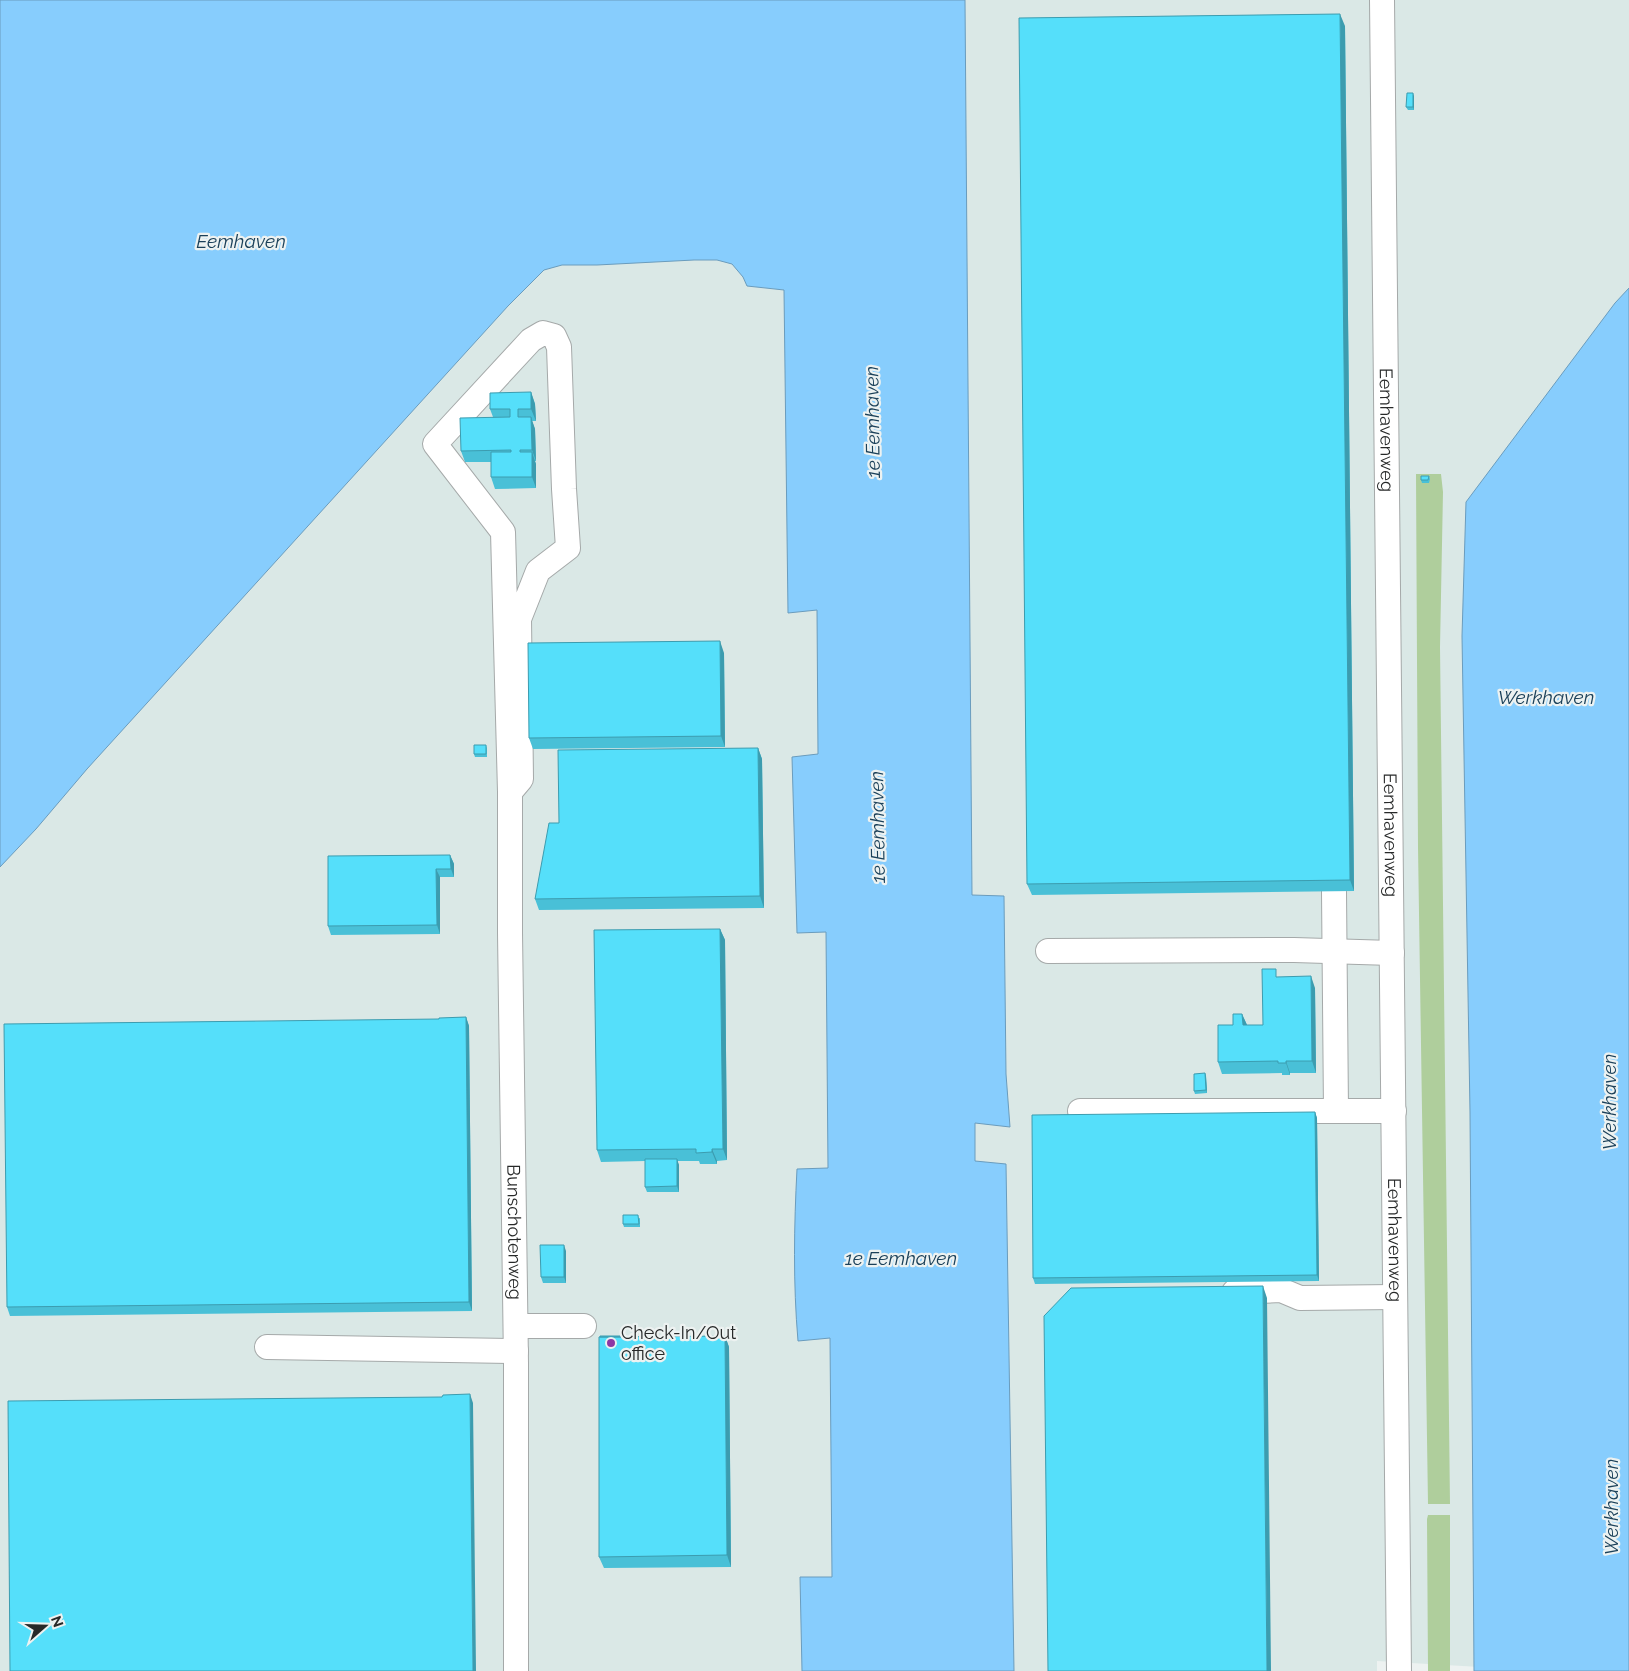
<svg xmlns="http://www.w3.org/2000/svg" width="1629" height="1671" font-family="Raleway,sans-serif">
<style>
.built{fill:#dae8e6}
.green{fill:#afce9c}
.water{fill:#87cdfd;stroke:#6a9cbd}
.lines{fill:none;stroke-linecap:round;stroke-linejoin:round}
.minor-casing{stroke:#a5a9a9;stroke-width:26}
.minor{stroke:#fff;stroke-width:24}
.wall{fill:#49c0d7}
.shaded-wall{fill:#3c9caf}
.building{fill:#55dffa;stroke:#3c9caf}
.poi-dot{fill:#8e37a3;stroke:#edf2f1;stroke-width:2}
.labels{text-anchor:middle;stroke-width:4.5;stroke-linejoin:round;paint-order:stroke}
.street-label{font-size:18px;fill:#272929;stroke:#edf2f1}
.poi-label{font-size:18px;fill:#272929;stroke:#edf2f1;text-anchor:start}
.water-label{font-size:19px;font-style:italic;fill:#1b415a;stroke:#edf2f1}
</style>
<rect width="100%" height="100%" fill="#edf2f1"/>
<path class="built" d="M910 0H1629V401L1514 1669 1377 1661V1671H0V795L469 263Z"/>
<path class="green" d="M1416 474H1441L1443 492 1440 647 1450 1504H1428L1418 847Z
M1428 1515H1450V1671H1428L1427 1519Z"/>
<path class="water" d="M0 0H965L972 895 1004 896 1006 1074 1010 1127 975 1123V1161L1006 1164 1014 1671H802L800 1577H832L830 1338 798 1341C793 1283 794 1226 797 1169L828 1168 826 932 797 933 792 757 818 754 817 610 788 613 784 290 747 286 743 277 732 264 717 260H694L597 265H562L544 270 508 306 87 769 36 829 0 867Z
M1629 288V1671H1474L1470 1112 1462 636 1466 502 1615 303Z"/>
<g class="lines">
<defs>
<g id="minor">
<path id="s1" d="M1382 0 1399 1671"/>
<path id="s2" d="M510 792 521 779 519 619 538 571 568 548 564 489 559 347 554 336 543 333 531 340 435 444 503 532 510 792V933L516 1363V1671"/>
<path d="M1334 892 1336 1111"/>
<path d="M1048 951 1294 950 1392 953"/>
<path d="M1080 1111H1394"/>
<path d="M1234 1292 1281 1290 1300 1298 1395 1297"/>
<path d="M516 1326H584"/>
<path d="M267 1347 516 1351"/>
</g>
</defs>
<use href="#minor" class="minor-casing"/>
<use href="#minor" class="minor"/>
</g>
<path class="wall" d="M1345 26 1354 891 1032 895 1027 884Z
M1414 96V110H1408L1406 107Z
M531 392 535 404 536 421H532L535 429 536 461H535L536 464V488L495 489 491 477V462H465L461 451 493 417 490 409Z
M1429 476 1430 479 1429 483H1422L1421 480Z
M724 653 725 747 533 749 529 738Z
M486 745 487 748V757H475L474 754Z
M758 748 762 759 764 908 539 910 535 899 559 823Z
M450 855 454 864V877H440V934L331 935 328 926Z
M720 929 725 940 727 1160 717 1161V1164H700L699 1161H677L679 1165V1192H647L645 1187V1161L601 1162 597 1150Z
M1279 977 1315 988 1316 1073H1290V1075H1282V1073L1222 1074 1218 1062 1242 1014 1247 1025H1263Z
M466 1017 469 1026 472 1311 10 1316 7 1307 439 1019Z
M1205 1073 1206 1076 1207 1093 1195 1094 1194 1091Z
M1315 1112 1317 1118 1319 1281 1035 1284 1033 1278Z
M640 1218V1227H624L623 1224Z
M566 1251V1283H543L541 1277Z
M621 1336H725L729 1347 731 1567 604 1568 599 1557Z"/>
<path class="shaded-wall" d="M1340 14 1345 26 1354 891 1350 880Z
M1413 93 1414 96V110L1413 107Z
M531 392 535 404 536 421 531 409Z
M531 417 535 429 536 461 532 450Z
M532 452 536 464V488L532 477Z
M720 641 724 653 725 747 721 736Z
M758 748 762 759 764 908 760 896Z
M450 855 454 864V877L451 869Z
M436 869 440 877V934L437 925Z
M720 929 725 940 727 1160 723 1149Z
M1311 976 1315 988 1316 1073 1312 1061Z
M1242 1014 1247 1025H1243Z
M466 1017 469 1026 472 1311 469 1302Z
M1286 1061 1290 1073V1075L1286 1063Z
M1205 1073 1206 1076 1207 1093 1206 1090Z
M1315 1112 1317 1118 1319 1281 1317 1275Z
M712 1149 717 1161V1164L712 1152Z
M677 1159 679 1165V1192L677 1186Z
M564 1245 566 1251V1283L564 1277Z
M1263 1286 1267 1298 1271 1671H1267Z
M725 1336 729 1347 731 1567 727 1555Z
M470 1394 473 1403 476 1671H473Z"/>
<path class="building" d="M1340 14 1350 880 1027 884 1019 18Z
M1407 93H1413V107H1406Z
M531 392V409H518V417H531L532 450H520V452H532V477H491V452H511V450L461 451 460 418 510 417V409H490V393Z
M1421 476H1429L1428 480H1421Z
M720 641 721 736 529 738 528 643Z
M474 745H486V754H474Z
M758 748 760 896 535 899 549 823H559L558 750Z
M450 855 451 869H436L437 925 328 926V856Z
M720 929 723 1149H712V1152L696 1153V1149L597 1150 594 930Z
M1262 969H1276V977L1311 976 1312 1061H1286V1063H1278V1061L1218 1062V1025H1233V1014H1242L1243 1025H1263Z
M466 1017 469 1302 7 1307 4 1024 439 1019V1018Z
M1205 1073 1206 1090 1194 1091V1074Z
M1315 1112 1317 1275 1033 1278 1032 1115Z
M645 1159H677V1186L645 1187Z
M623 1215H638L639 1224H623Z
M540 1245H564V1277H541Z
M1263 1286 1267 1671H1048L1044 1316 1071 1288Z
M600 1336H621V1337H600Z
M725 1336 727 1555 599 1557V1337Z
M470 1394 473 1671H10L8 1401 442 1397 443 1395Z"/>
<circle class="poi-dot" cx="611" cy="1343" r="5"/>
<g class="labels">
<g class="street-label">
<text dy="6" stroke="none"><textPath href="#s1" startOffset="430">Eemhavenweg</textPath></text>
<text dy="6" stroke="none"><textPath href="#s1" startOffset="835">Eemhavenweg</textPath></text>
<text dy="6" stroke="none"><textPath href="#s2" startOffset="1458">Bunschotenweg</textPath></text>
<text dy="6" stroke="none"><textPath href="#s1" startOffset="1240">Eemhavenweg</textPath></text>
</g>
<g class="poi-label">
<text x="621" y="1339">Check-In/Out<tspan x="621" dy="21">office</tspan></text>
</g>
<g class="water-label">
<text x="241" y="248">Eemhaven</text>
<text transform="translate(872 422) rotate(-91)" y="7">1e Eemhaven</text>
<text x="1546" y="704">Werkhaven</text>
<text transform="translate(877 827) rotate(-91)" y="7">1e Eemhaven</text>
<text transform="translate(1609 1102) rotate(-90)" y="7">Werkhaven</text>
<text x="901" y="1265">1e Eemhaven</text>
<text transform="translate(1611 1507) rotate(-90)" y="7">Werkhaven</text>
</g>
</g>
<g transform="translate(45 1626) rotate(70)" stroke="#edf2f1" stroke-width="4" paint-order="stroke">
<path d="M0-4L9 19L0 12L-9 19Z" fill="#272929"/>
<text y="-8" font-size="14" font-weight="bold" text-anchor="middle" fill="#272929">N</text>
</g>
</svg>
